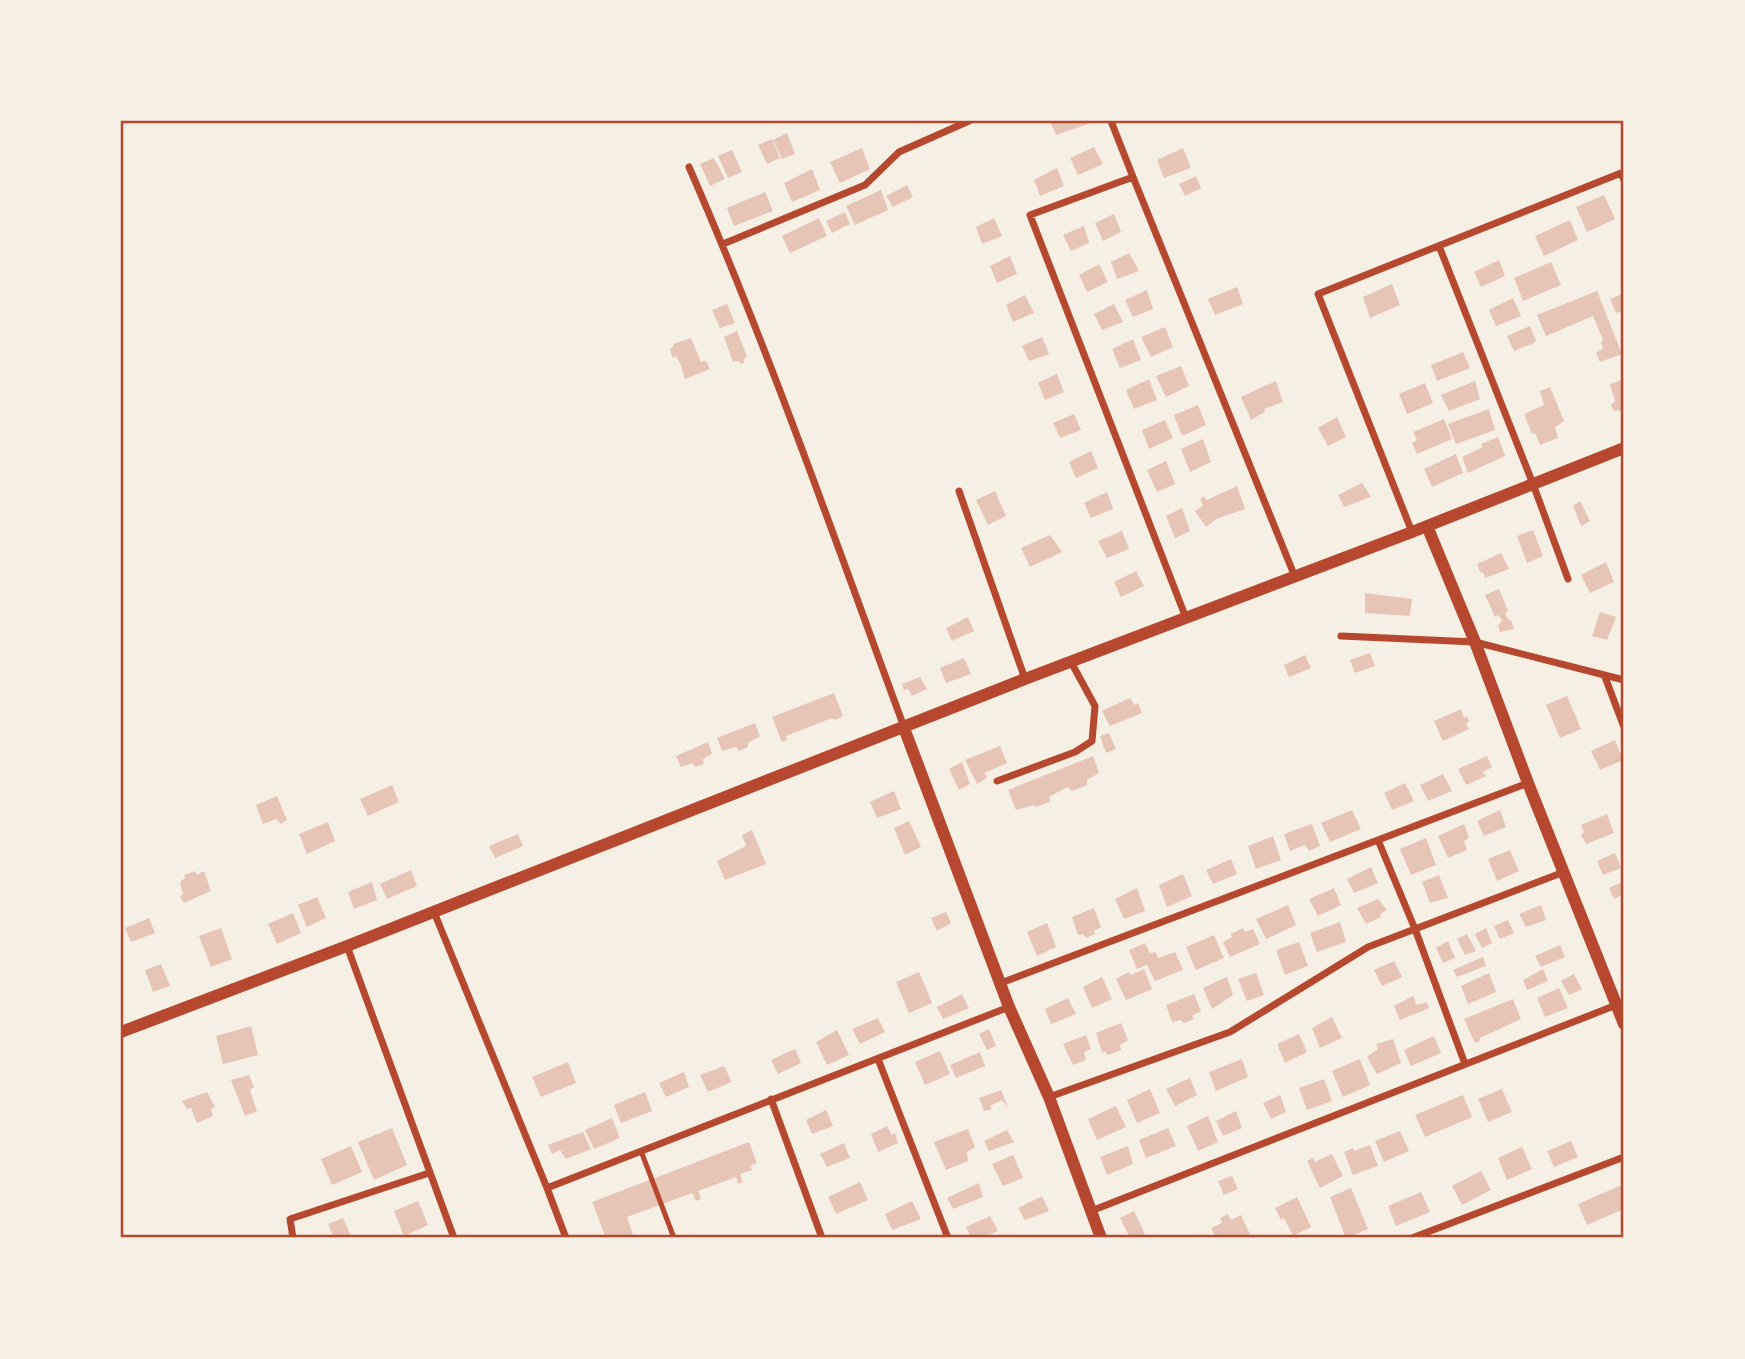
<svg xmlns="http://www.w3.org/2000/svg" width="1745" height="1359" font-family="Mulish,sans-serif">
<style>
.building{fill:#e6c5b7}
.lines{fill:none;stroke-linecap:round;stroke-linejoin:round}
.service{stroke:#b5482f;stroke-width:5}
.minor{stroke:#b5482f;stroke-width:7}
.tertiary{stroke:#b5482f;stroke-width:12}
.neatline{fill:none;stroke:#b5482f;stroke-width:2.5}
</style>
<rect width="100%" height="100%" fill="#f6efe4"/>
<path class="building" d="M1050 121H1097L1056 135Z
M787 133 795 154 782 159 773 140Z
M772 139 780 158 767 164 758 145Z
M1094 147 1103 164 1078 175 1070 158Z
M862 148 870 169 840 183 830 162Z
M1183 148 1190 165V168L1164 178 1157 160Z
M732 150 742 172 728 178 718 156Z
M714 158 725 179 710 186 700 164Z
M1057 168 1064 186 1040 196 1034 180Z
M812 169 820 190 792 202 784 183Z
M1196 176 1201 188 1185 196 1179 184Z
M907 185 913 197 893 207 886 196Z
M881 190 888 210 855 225 846 206Z
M765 192 773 211 734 226 727 208Z
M1604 195 1615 219 1587 232 1576 207Z
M845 212 850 224 832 233 826 221Z
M1114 214 1121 232 1103 241 1095 223Z
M819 218 827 236 790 253 782 236Z
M994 218 1002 236 982 244 976 227Z
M1570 220 1578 240 1544 256 1535 236Z
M1084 226 1089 243 1071 251 1063 235Z
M1129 253 1139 271 1117 279 1111 262Z
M1010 256 1017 274 997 283 990 266Z
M1499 260 1505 276 1481 287 1474 272Z
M1551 262 1561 285 1523 301 1514 278Z
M1099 264 1108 282 1087 292 1079 275Z
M1392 284 1400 305 1370 318 1363 297Z
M1237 287 1243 304 1215 315 1208 299Z
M1147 290 1153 309 1133 317 1125 300Z
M1597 291 1622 354 1600 362 1596 353 1603 348 1601 342 1603 340 1593 316 1546 336 1537 315Z
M1624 293V310L1616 313 1610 299Z
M1025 295 1034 313 1013 322 1006 305Z
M1513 298 1521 316 1496 326 1489 310Z
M727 304 735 323 720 328 712 310Z
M1114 304 1123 322 1102 330 1094 314Z
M1530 326 1536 341 1532 344 1514 351 1507 336Z
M1165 327 1173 347 1151 357 1141 337Z
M737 331 747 357 743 360 745 362 742 364 738 361 733 362 724 337Z
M1042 337 1049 354 1029 361 1022 346Z
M691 338 701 362 706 361 710 369 685 379 680 363 676 356 673 358 670 349 674 346 673 344Z
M1133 339 1141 360 1120 368 1112 349Z
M1463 352 1470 368 1437 381 1431 365Z
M1181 366 1189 386 1166 397 1156 376Z
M1057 374 1064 392 1045 400 1038 383Z
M1149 379 1157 400 1134 409 1126 390Z
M1624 379V411L1621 412 1618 410 1614 411 1611 405 1615 401 1610 384Z
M1276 381 1283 402 1264 409 1265 412 1251 420 1241 397Z
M1475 381 1480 399 1449 411 1441 395Z
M1425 383 1433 403 1407 414 1399 394Z
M1550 387 1564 421 1555 427 1558 438 1540 445 1535 433 1532 434 1524 414 1544 405 1540 391Z
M1198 405 1206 425 1182 436 1174 415Z
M1489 409 1495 430 1456 444 1448 424Z
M1074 414 1081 430 1060 438 1053 423Z
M1337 417 1346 437 1328 446 1318 428Z
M1444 419 1452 439 1417 454 1412 443 1417 440 1413 432Z
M1165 420 1173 438 1149 449 1142 430Z
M1498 437 1505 456 1468 473 1462 457 1483 447 1481 444Z
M1203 439 1211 462 1190 472 1181 449Z
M1091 451 1098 468 1076 478 1069 462Z
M1456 454 1463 473 1432 487 1424 469Z
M1166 461 1175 484 1157 492 1147 470Z
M1362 483 1371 497 1344 507 1338 495Z
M1237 486 1245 509 1216 519 1206 527 1195 511 1203 506 1200 499 1204 496 1207 500Z
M995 491 1006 516 988 525 976 500Z
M1107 492 1113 509 1091 518 1084 503Z
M1580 501 1590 521 1581 526 1573 506Z
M1182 508 1190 531 1175 538 1166 516Z
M1533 530 1543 556 1527 563 1517 536Z
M1122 531 1129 549 1107 558 1098 541Z
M1050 535 1062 552 1030 567 1021 548Z
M1501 553 1509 569 1485 578 1483 573 1480 572 1477 564Z
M1606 562 1614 582 1590 593 1581 575Z
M1136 571 1144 586 1121 597 1114 582Z
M1499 589 1508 611 1505 614 1509 620H1511L1514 629 1500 632 1498 626 1502 620 1498 615 1495 617 1485 595Z
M1365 593 1412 599 1410 616 1365 613Z
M1600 612 1616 617 1607 640 1592 636Z
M968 617 974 631 952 641 946 628Z
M1370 653 1375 666 1355 673 1350 660Z
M1305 655 1311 668 1289 677 1284 665Z
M964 658 971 674 946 683 940 668Z
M920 677 927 689 912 696 908 689 904 690 902 684Z
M834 693 843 716 835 720 832 718 786 736 787 740 782 742 772 717Z
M1567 696 1581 729 1560 738 1546 705Z
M1130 698 1135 705 1138 703 1142 713 1110 726 1102 711Z
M1461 709 1464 718 1467 716 1469 721 1466 724 1469 729 1443 741 1434 721Z
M755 723 760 736 748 743V747L739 751 736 747 722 751 717 738Z
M1109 733 1116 749 1106 753 1100 736Z
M1615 740 1623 760 1600 770 1591 751Z
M708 742 712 754 703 759 704 764 695 767 692 763 681 767 676 756Z
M1000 746 1007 763 984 773 987 778 977 784 965 760Z
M1093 756 1099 773 1087 780V785L1072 791 1067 787 1049 797 1050 802 1036 807 1033 805 1016 810 1008 790Z
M1487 756 1492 767 1483 772 1486 776 1466 785 1458 769Z
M962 762 970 784 959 790 949 769Z
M1443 774 1452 791 1428 801 1420 785Z
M1405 783 1414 801 1392 810 1384 793Z
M392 785 399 802 368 816 360 799Z
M894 791 901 809 877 818 870 802Z
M277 796 287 820 281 824 276 819 263 824 256 805Z
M1352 810 1361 829 1330 842 1321 823Z
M1500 810 1506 827 1484 836 1477 821Z
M1607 814 1614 833 1586 844 1581 835 1584 832 1581 825Z
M909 821 921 847 905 855 894 828Z
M328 822 335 841 307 854 299 834Z
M1312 824 1320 846 1309 851 1305 845 1290 851 1284 834Z
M1464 824 1469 838 1464 841 1467 850 1448 858 1438 836Z
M752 830 766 864 725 880 717 861 746 846 742 835Z
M518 834 523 846 495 858 489 846Z
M1273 836 1281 860 1256 869 1248 846Z
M1426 838 1436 865 1411 875 1400 849Z
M1510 850 1519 871 1497 881 1488 859Z
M1615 853 1621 868 1603 875 1597 861Z
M1231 859 1237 874 1213 884 1206 870Z
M1371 867 1378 883 1354 893 1347 879Z
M411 870 417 886 387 899 380 884Z
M195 871 197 875 204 871 211 891 184 903 180 897 183 894 180 882 185 878 184 875Z
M1183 874 1192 896 1167 907 1159 885Z
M1439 875 1448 898 1430 903 1422 882Z
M1624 881V894L1614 899 1609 888Z
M372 882 377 900 354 909 348 892Z
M1137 888 1145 911 1124 919 1115 899Z
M1334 888 1341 905 1318 916 1309 899Z
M317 897 326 918 307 927 298 905Z
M1378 899 1387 910 1380 914 1381 917 1366 924 1357 908Z
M1288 905 1296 925 1266 939 1256 919Z
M1541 905 1546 920 1526 927 1519 914Z
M1094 908 1101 927 1094 931 1095 934 1086 938 1083 934 1078 935 1072 917Z
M946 912 951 923 937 931 931 918Z
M293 913 301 933 277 944 268 924Z
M149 918 155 933 131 942 125 928Z
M1508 920 1514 933 1500 939 1494 926Z
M1340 922 1346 942 1317 952 1310 933Z
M1047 923 1056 947 1037 956 1027 932Z
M221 928 232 959 211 967 199 936Z
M1243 928 1245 932 1253 929 1260 944 1230 957 1223 942 1232 937 1231 934Z
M1486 928 1492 943 1482 948 1475 934Z
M1467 934 1476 951 1465 955 1457 939Z
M1214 935 1224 958 1196 970 1186 947Z
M1448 941 1455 958 1443 963 1436 948Z
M1299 942 1308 966 1285 975 1276 950Z
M1145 943 1150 953 1156 952 1158 958 1175 952 1183 970 1155 981 1147 965 1137 969 1129 950Z
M1560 945 1565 957 1541 967 1535 956Z
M1483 957 1486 966 1457 977 1453 970Z
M1394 961 1402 977 1382 986 1374 970Z
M161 964 170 986 153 992 145 970Z
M1144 969 1152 989 1126 1000 1116 979 1129 972 1131 975Z
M1543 969 1548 981 1527 990 1523 980Z
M919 972 932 1003 909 1013 896 982Z
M1256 973 1264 995 1247 1001 1238 979Z
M1489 973 1496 992 1468 1004 1461 986Z
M1574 974 1582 989 1569 995 1561 981Z
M1102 977 1112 999 1092 1008 1083 987Z
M1227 977 1233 995 1212 1009 1203 988Z
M1559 988 1568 1008 1545 1017 1537 998Z
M962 994 969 1008 943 1019 937 1007Z
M1194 994 1201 1011 1192 1016 1194 1019 1184 1023 1181 1020 1172 1022 1166 1005Z
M1413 996 1417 1005 1427 1002 1429 1008 1400 1020 1394 1006Z
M1068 998 1076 1014 1051 1024 1045 1009Z
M1513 999 1521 1019 1480 1038V1041L1475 1043 1464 1019Z
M1332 1017 1342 1038 1320 1048 1312 1028Z
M878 1018 885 1032 860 1044 852 1029Z
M1121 1023 1128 1040 1120 1045 1121 1050 1108 1055 1105 1051 1102 1053 1096 1033Z
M251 1026 258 1055 223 1064 216 1036Z
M989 1029 996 1046 987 1050 979 1034Z
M837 1030 849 1055 827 1065 816 1042Z
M1299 1034 1307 1052 1285 1063 1277 1044Z
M1086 1035 1091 1049 1084 1052 1086 1060 1073 1065 1063 1044Z
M1434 1036 1441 1053 1411 1066 1404 1050Z
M1393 1039 1401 1063 1377 1074 1367 1057 1378 1049 1376 1044Z
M795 1049 801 1063 778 1074 771 1060Z
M940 1051 950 1074 925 1085 915 1062Z
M980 1052 985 1066 956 1078 950 1065Z
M1242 1059 1248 1077 1216 1091 1209 1072Z
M1360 1059 1370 1085 1343 1097 1332 1071Z
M568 1062 576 1083 541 1097 532 1077Z
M724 1066 732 1082 708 1092 700 1075Z
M684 1072 689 1087 666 1097 659 1083Z
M249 1075 254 1087 250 1090 257 1111 245 1116 231 1080Z
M1190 1078 1197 1095 1175 1106 1166 1089Z
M1324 1079 1332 1101 1307 1110 1299 1088Z
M1150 1089 1160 1113 1137 1123 1127 1100Z
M1502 1089 1512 1112 1488 1122 1478 1099Z
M1001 1090 1008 1107 1002 1100 990 1106 992 1109 984 1111 979 1098Z
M207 1092 215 1107 211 1109 213 1116 197 1123 191 1108 187 1109 182 1101Z
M645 1092 652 1111 621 1123 614 1105Z
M1280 1095 1286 1112 1271 1119 1263 1103Z
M1463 1095 1472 1117 1425 1137 1415 1115Z
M1116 1106 1126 1127 1097 1140 1088 1119Z
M826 1110 833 1126 812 1134 806 1120Z
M1236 1111 1242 1128 1223 1136 1216 1121Z
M1208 1116 1218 1142 1198 1151 1187 1126Z
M612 1118 620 1138 594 1149 585 1130Z
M887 1126 892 1135 895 1133 898 1143 878 1152 871 1134Z
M392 1128 407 1165 374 1180 358 1142Z
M1168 1128 1176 1146 1146 1158 1139 1140Z
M968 1129 975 1147 967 1152 968 1161 946 1170 934 1142Z
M1007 1130 1014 1142 989 1151 984 1141Z
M1400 1131 1409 1151 1384 1162 1375 1141Z
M583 1132 591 1149 566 1159 560 1150 552 1154 548 1145Z
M1571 1141 1578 1157 1554 1167 1547 1151Z
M749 1142 757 1163 750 1166 752 1170 740 1174 743 1182 738 1184 736 1177 698 1191 701 1199 696 1201 692 1193 627 1217 634 1238H606L592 1202Z
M844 1143 850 1158 827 1167 820 1154Z
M1370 1145 1378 1166 1353 1175 1344 1152 1353 1148 1354 1151Z
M351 1146 362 1172 332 1185 321 1159Z
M1128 1146 1133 1164 1107 1175 1100 1157Z
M1522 1147 1532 1169 1507 1180 1498 1158Z
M1332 1154 1343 1176 1320 1188 1307 1161 1313 1158 1315 1162Z
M1013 1155 1023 1178 1003 1186 992 1164Z
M1481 1171 1491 1190 1462 1205 1452 1186Z
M1232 1176 1238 1189 1224 1195 1218 1181Z
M860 1182 868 1200 836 1214 828 1197Z
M979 1183 983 1197 953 1209 947 1198Z
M1624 1184V1209L1587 1225 1578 1204Z
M1351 1188 1368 1229 1346 1238 1330 1197Z
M1421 1192 1430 1212 1396 1226 1388 1206Z
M1042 1196 1049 1211 1025 1220 1018 1208Z
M1297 1197 1311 1227 1293 1236 1284 1218 1281 1220 1275 1208Z
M418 1201 428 1225 404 1236 394 1211Z
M912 1201 921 1219 892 1230 885 1214Z
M1134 1211 1145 1234 1135 1238H1130L1120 1218Z
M1228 1214 1231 1220 1241 1215 1250 1234 1240 1238H1216L1211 1228 1222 1223 1220 1218Z
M990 1216 998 1231 982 1238H971L966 1227Z
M343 1218 352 1238H334L328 1224Z"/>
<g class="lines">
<path class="service" d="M641 1151 674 1238"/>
<path class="minor" d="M1111 121 1133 177
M689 167C769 350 835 540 904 727
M723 244 865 185 899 152 969 121
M1439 246 1533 484 1568 579
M959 491 1025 679
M1412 532 1318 294 1621 173 1624 180
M1186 618 1030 215 1133 177 1295 577
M1341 636 1475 642 1624 680
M1605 677 1624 727
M997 781 1075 752 1092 741 1095 706 1071 662
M1378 840 1415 929 1465 1064
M434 912 547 1188 566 1238
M347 946 454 1238
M1001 983 1528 783
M878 1059 948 1238
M1049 1097 1230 1032 1368 947 1564 872
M771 1099 822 1238
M547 1188 1009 1007
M1091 1211 1624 1002
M293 1238 290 1219 429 1173
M1412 1238 1624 1157"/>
<path class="tertiary" d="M1427 526 1475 642 1528 783 1624 1024
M904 728 1009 1007 1049 1097 1101 1238
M121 1032 347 946 1025 679 1412 532 1624 448"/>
</g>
<rect width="1745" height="1359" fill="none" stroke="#f6efe4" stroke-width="245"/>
<rect x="122" y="122" width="1500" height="1114" class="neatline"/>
</svg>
